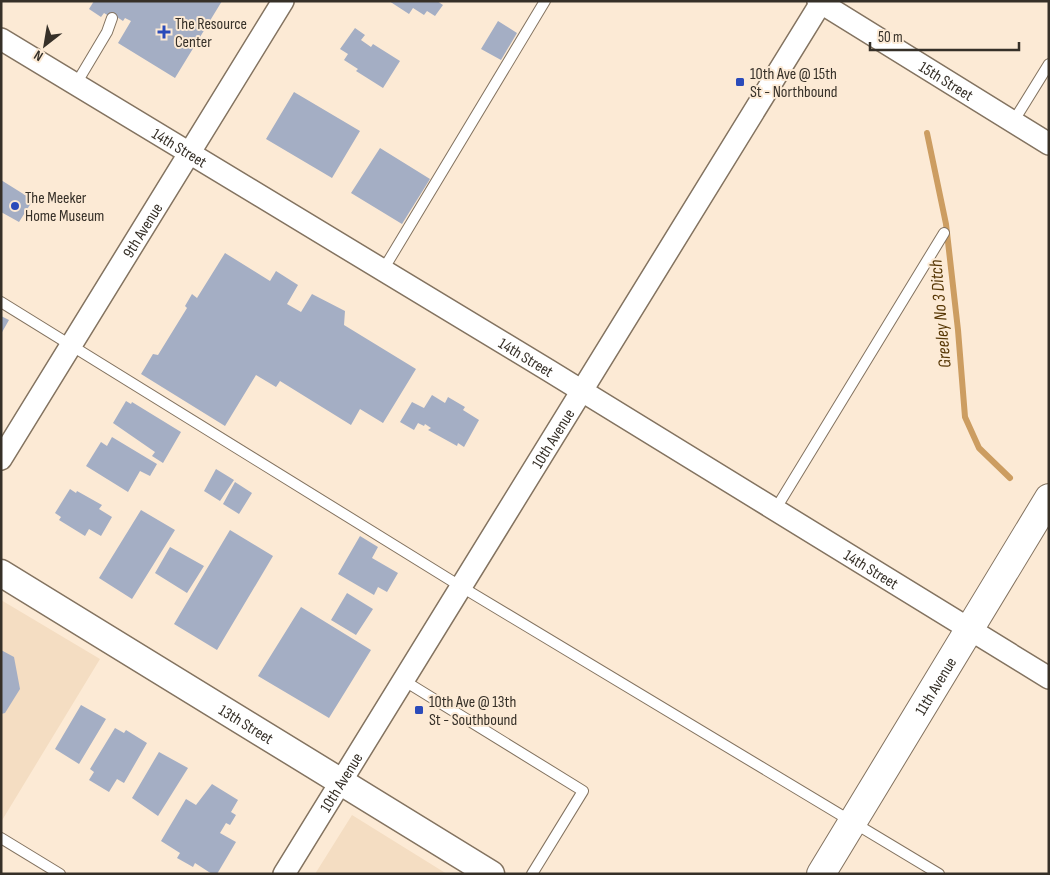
<svg xmlns="http://www.w3.org/2000/svg" width="1050" height="875" font-family="'Sofia Sans Condensed',sans-serif">
<style>
.built{fill:#f4ddc2}
.lines{fill:none;stroke-linecap:round;stroke-linejoin:round}
.stream{stroke:#cc9d61;stroke-width:6}
.building{fill:#a4aec4}
.service-casing{stroke:#837360;stroke-width:12}
.minor-casing{stroke:#837360;stroke-width:24}
.tertiary-casing{stroke:#837360;stroke-width:29}
.secondary-casing{stroke:#837360;stroke-width:30}
.service{stroke:#fff;stroke-width:10}
.minor{stroke:#fff;stroke-width:21}
.tertiary{stroke:#fff;stroke-width:26}
.secondary{stroke:#fff;stroke-width:28}
.poi-dot{fill:#2b4bba;stroke:#fcead5;stroke-width:2}
.labels{text-anchor:middle;stroke-width:4;stroke-linejoin:round;paint-order:stroke}
.poi-label{font-size:16px;fill:#363028;stroke:#fcead5;text-anchor:start}
.street-label{font-size:16px;fill:#363028;stroke:#fcead5}
.water-label{font-size:18px;font-style:italic;fill:#573705;stroke:#fcead5}
</style>
<rect width="100%" height="100%" fill="#fcead5"/>
<path class="built" d="M1 600 100 659 1 822Z
M352 815 447 874H315Z"/>
<g class="lines">
<path class="stream" d="M927 133 946 224 958 330 965 417 979 448 1010 478"/>
</g>
<path class="building" d="M94 1H222L175 78 118 43 131 21 125 18 123 21 114 15 112 18 104 13 101 17 89 9Z
M389 1H437L443 5 435 16 427 11 424 15 413 8 409 14Z
M498 21 517 33 501 60 481 49Z
M355 28 365 35 361 40 371 47 373 44 400 61 383 88 356 71 358 69 344 60 348 54 340 49Z
M294 92 360 131 332 178 266 139Z
M380 148 430 179 402 224 351 193Z
M1 180 33 200 19 222 1 212Z
M225 253 270 281 276 271 298 285 287 304 301 312 312 294 345 311 344 325 416 369 383 423 360 409 351 425 280 381 276 387 256 375 225 426 141 374 153 354 158 355 187 308 185 306 192 294 197 298Z
M1 316 9 320 1 334Z
M432 395 445 403 448 397 465 407 463 410 479 420 464 447 458 443 457 446 428 430 431 428 425 424 424 426 418 423 414 430 400 422 412 402 424 408Z
M126 401 131 404 132 402 181 432 163 463 152 456 155 452 113 423Z
M112 437 157 464 150 476 140 471 128 492 86 466 101 442 107 446Z
M216 469 234 480 220 501 204 491Z
M235 482 252 493 239 514 223 504Z
M70 489 76 493 77 491 102 505 99 509 112 517 101 536 89 529 85 536 59 520 61 517 55 513Z
M141 510 175 530 132 599 99 578Z
M230 530 273 556 217 650 174 624Z
M360 536 378 547 372 558 398 573 387 592 378 587 374 595 338 574Z
M170 547 204 566 187 593 155 573Z
M347 593 373 609 356 635 331 620Z
M301 607 371 650 329 718 258 676Z
M1 650 14 657 20 689 5 713 1 714Z
M81 705 106 719 79 764 55 749Z
M115 728 124 733 126 730 147 743 124 783 117 779 109 792 89 780 94 772 90 769Z
M159 752 188 768 158 816 132 798Z
M212 784 238 800 231 812 236 815 230 825 226 823 220 833 236 842 217 874H212L195 863 193 867 177 858 180 853 161 841 186 799 196 805Z"/>
<g class="lines">
<defs>
<path id="service" d="M76 84 107 32 112 18
M1013 122 1049 64
M383 270 545 1
M1 302 460 586 939 874
M775 510 944 233
M403 680 583 791 532 874
M1 838 60 874"/>
<g id="minor">
<path id="s1" d="M818 1 1049 144"/>
<path id="s2" d="M1 39 548 370 1049 678"/>
<path id="s3" d="M1 459 283 1"/>
<path id="s4" d="M284 874 822 1"/>
</g>
<g id="tertiary">
<path id="s5" d="M1 573 491 874"/>
</g>
<g id="secondary">
<path id="s6" d="M821 874 1049 498"/>
</g>
</defs>
<use href="#service" class="service-casing"/>
<use href="#minor" class="minor-casing"/>
<use href="#tertiary" class="tertiary-casing"/>
<use href="#secondary" class="secondary-casing"/>
<use href="#service" class="service"/>
<use href="#minor" class="minor"/>
<use href="#tertiary" class="tertiary"/>
<use href="#secondary" class="secondary"/>
</g>
<g class="poi-dot">
<path d="M161.5 24.5h5v5h5v5h-5v5h-5v-5h-5v-5h5z"/>
<rect x="735" y="77" width="10" height="10" rx="2.5"/>
<circle cx="15" cy="206" r="5"/>
<rect x="414" y="705" width="10" height="10" rx="2.5"/>
</g>
<g class="labels">
<g class="poi-label">
<text x="175" y="29">The Resource<tspan x="175" dy="18">Center</tspan></text>
<text x="750" y="79">10th Ave @ 15th<tspan x="750" dy="18">St - Northbound</tspan></text>
<text x="25" y="203">The Meeker<tspan x="25" dy="18">Home Museum</tspan></text>
<text x="429" y="707">10th Ave @ 13th<tspan x="429" dy="18">St - Southbound</tspan></text>
</g>
<g class="street-label">
<text dy="6" stroke="none"><textPath href="#s1" startOffset="151">15th Street</textPath></text>
<text dy="6" stroke="none"><textPath href="#s2" startOffset="209">14th Street</textPath></text>
<text dy="6" stroke="none"><textPath href="#s3" startOffset="269">9th Avenue</textPath></text>
<text dy="6" stroke="none"><textPath href="#s2" startOffset="614">14th Street</textPath></text>
<text dy="6" stroke="none"><textPath href="#s4" startOffset="512">10th Avenue</textPath></text>
<text dy="6" stroke="none"><textPath href="#s2" startOffset="1019">14th Street</textPath></text>
<text dy="6" stroke="none"><textPath href="#s6" startOffset="220">11th Avenue</textPath></text>
<text dy="6" stroke="none"><textPath href="#s5" startOffset="288">13th Street</textPath></text>
<text dy="6" stroke="none"><textPath href="#s4" startOffset="108">10th Avenue</textPath></text>
</g>
<g class="water-label">
<text transform="translate(940 314) rotate(-95)" y="6">Greeley No 3 Ditch</text>
</g>
</g>
<rect width="1050" height="875" fill="none" stroke="#363028" stroke-width="5"/>
<g transform="translate(45 45) rotate(211)" stroke="#fcead5" stroke-width="4" paint-order="stroke">
<path d="M0-4L9 19L0 12L-9 19Z" fill="#363028"/>
<text y="-8" font-size="14" font-weight="bold" text-anchor="middle" fill="#363028">N</text>
</g>
<path d="M870 42v8h149v-8" fill="none" stroke="#363028" stroke-width="2.5"/>
<text x="878" y="42" font-size="15" fill="#363028" stroke="#fcead5" stroke-width="4" paint-order="stroke">50 m</text>
</svg>
